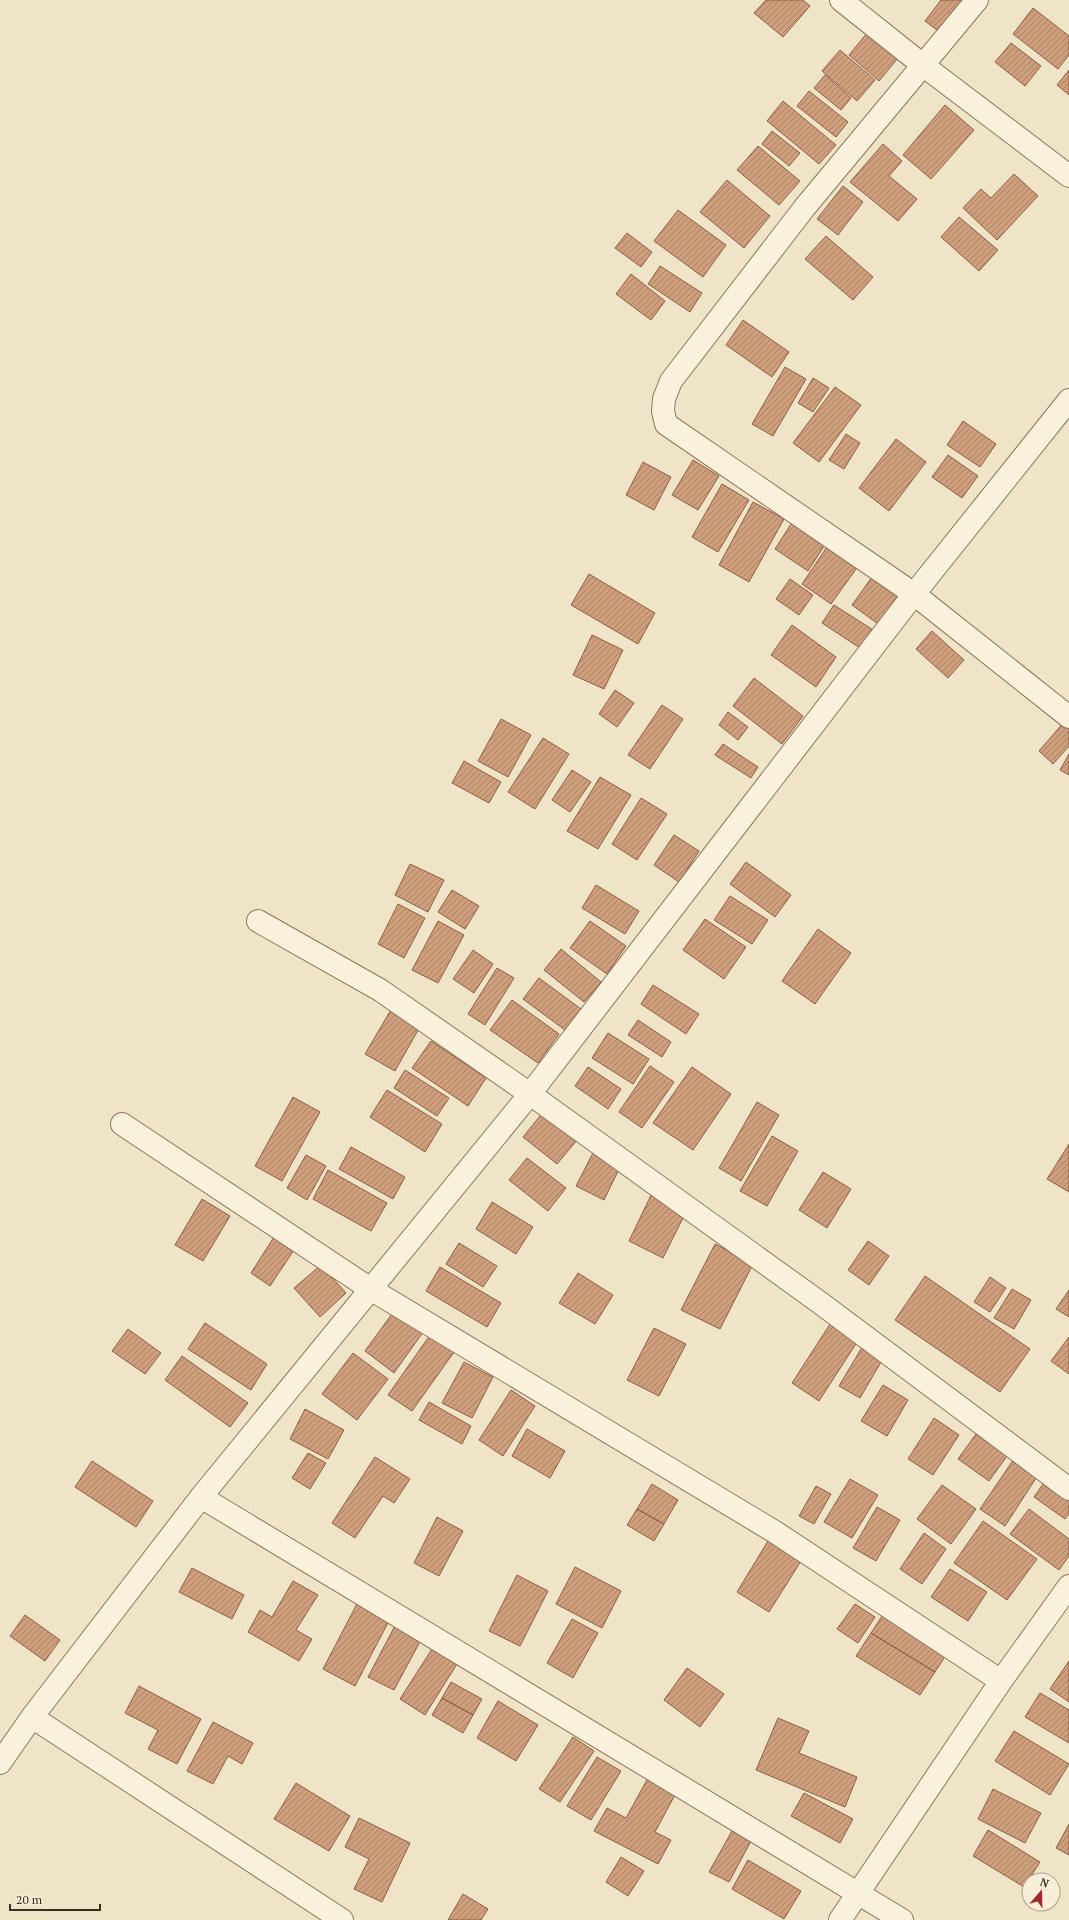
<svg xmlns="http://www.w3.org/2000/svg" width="1069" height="1920" font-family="'PT Serif',serif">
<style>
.building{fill:url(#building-hatch);stroke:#8d5f41}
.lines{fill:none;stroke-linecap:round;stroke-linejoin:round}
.minor-casing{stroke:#8d765c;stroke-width:24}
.minor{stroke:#faf1dc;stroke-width:22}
</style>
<defs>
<pattern id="building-hatch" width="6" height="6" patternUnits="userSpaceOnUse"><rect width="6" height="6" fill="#cf9f7d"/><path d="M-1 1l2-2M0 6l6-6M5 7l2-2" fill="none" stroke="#a98266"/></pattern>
</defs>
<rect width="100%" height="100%" fill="#f0e4c8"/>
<path class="building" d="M766 0H803L810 6 783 37 754 13Z
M941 0H970L946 37 925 21Z
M1033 8 1069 36V55L1058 69 1013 34Z
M872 27 903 52 879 81 849 55Z
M1011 43 1041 66 1025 86 995 62Z
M840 50 875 80 857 101 822 71Z
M1069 70V95L1057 85Z
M825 75 851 98 841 110 814 88Z
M809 91 848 122 836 137 797 106Z
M783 101 836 145 819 164 767 121Z
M945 105 974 130 931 179 903 155Z
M772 131 800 153 789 166 762 144Z
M883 144 902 161 889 176 917 199 898 221 850 182Z
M758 146 800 181 779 205 737 170Z
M1014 174 1038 196 997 240 963 208 981 189 991 198Z
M727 180 770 216 744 248 700 212Z
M843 186 863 202 838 235 817 219Z
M678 210 726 245 703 277 654 241Z
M959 217 998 250 979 271 941 237Z
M627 233 652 252 641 267 615 248Z
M826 236 873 277 853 300 805 259Z
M660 266 702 293 690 312 648 284Z
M631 274 665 301 651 320 616 294Z
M743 320 789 352 772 377 726 345Z
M785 367 806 379 773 436 752 424Z
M813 378 829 388 813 412 798 403Z
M835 387 861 405 819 462 793 443Z
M963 421 996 444 980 467 947 445Z
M846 434 860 443 844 469 829 460Z
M896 439 926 462 889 511 859 488Z
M948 455 978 476 962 498 932 477Z
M693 460 719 476 698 510 672 495Z
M643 462 671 477 654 510 626 495Z
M722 484 749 500 718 552 692 537Z
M753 502 784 519 749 582 719 565Z
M793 521 826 543 808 571 775 549Z
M831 541 861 562 831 604 802 584Z
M589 574 655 613 638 644 571 605Z
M872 577 901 598 881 626 852 605Z
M790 579 813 595 799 615 776 599Z
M834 605 878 633 866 652 822 623Z
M792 625 836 657 816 687 771 655Z
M932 631 964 660 948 678 916 649Z
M592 635 623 650 604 689 573 675Z
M754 678 803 716 782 744 733 706Z
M615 690 634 703 617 727 599 714Z
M662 705 683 719 650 769 628 755Z
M728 712 748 727 738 740 719 725Z
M501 719 531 735 508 777 478 761Z
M1064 722 1069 727V746L1053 764 1039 751Z
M543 738 569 754 535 809 508 792Z
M723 744 758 767 751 778 715 755Z
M1069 754V775L1060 770Z
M464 761 501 782 489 803 452 783Z
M572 770 591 782 570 812 552 800Z
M600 777 631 795 598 849 567 831Z
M641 798 667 814 637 860 612 844Z
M674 835 699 851 679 882 654 865Z
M746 862 791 895 775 917 730 884Z
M410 864 444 880 428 912 395 895Z
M596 885 639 911 625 934 582 908Z
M452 890 479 906 465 929 438 912Z
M730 896 768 920 752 944 714 920Z
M398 904 425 918 404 958 378 944Z
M705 919 746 947 724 979 683 950Z
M438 921 464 935 438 983 412 970Z
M590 921 626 946 607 974 570 948Z
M818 929 851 953 815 1004 782 981Z
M561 949 601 982 584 1002 544 970Z
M473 950 493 964 474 993 453 979Z
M497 968 514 978 485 1025 468 1014Z
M539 978 581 1009 565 1030 523 999Z
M653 985 699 1014 686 1034 641 1004Z
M512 1000 559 1034 538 1063 490 1030Z
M392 1008 421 1025 395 1071 365 1054Z
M638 1020 671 1042 662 1057 628 1035Z
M608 1033 649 1059 633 1084 592 1058Z
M431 1041 486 1078 468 1106 412 1068Z
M650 1066 674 1082 642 1128 619 1112Z
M588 1067 621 1089 608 1109 575 1086Z
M692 1067 731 1094 693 1150 653 1123Z
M405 1070 449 1098 437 1116 394 1088Z
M387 1090 442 1124 425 1152 370 1117Z
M293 1097 320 1112 282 1181 255 1166Z
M757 1102 779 1115 741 1181 719 1168Z
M544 1111 578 1139 557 1164 523 1137Z
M772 1136 798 1151 767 1206 740 1191Z
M1069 1144V1192L1047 1179Z
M351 1147 405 1177 393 1199 339 1169Z
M595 1149 622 1163 604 1200 576 1186Z
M306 1155 326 1166 307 1200 287 1188Z
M527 1158 566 1188 548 1211 509 1180Z
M328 1170 387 1203 371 1231 313 1199Z
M823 1172 851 1189 827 1228 799 1210Z
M652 1193 687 1210 663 1258 629 1241Z
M202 1199 230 1216 203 1261 175 1245Z
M492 1202 533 1227 516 1254 476 1229Z
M274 1237 294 1250 270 1286 251 1273Z
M868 1241 889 1256 869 1285 848 1270Z
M459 1243 497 1266 483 1287 446 1264Z
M715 1244 753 1264 720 1329 681 1310Z
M321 1265 346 1293 320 1317 294 1288Z
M440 1267 501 1303 487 1327 426 1291Z
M578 1273 613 1295 595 1324 559 1303Z
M925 1276 1030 1349 1000 1392 895 1320Z
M990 1277 1006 1288 990 1312 974 1302Z
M1012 1289 1031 1300 1014 1329 994 1318Z
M1069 1290V1317L1056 1309Z
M397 1307 426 1328 394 1373 365 1351Z
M832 1321 859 1339 819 1401 792 1383Z
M205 1323 267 1364 251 1390 188 1349Z
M654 1328 686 1344 659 1396 627 1380Z
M128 1329 161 1353 145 1374 112 1351Z
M430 1335 454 1352 412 1411 388 1395Z
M1069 1337V1374L1051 1361Z
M864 1344 884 1357 860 1398 839 1386Z
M353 1353 388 1379 357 1420 322 1394Z
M182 1356 248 1403 230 1427 165 1380Z
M464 1362 493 1377 472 1418 442 1403Z
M883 1385 908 1400 887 1436 861 1421Z
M511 1390 535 1406 503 1456 479 1440Z
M429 1402 471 1426 462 1444 419 1420Z
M305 1409 344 1430 328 1459 290 1439Z
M934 1418 959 1435 933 1475 908 1459Z
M527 1429 565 1451 550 1478 512 1456Z
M976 1434 1007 1456 989 1481 958 1459Z
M308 1453 326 1463 310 1489 292 1478Z
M1016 1456 1040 1472 1005 1526 980 1509Z
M375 1457 410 1479 394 1503 383 1496 355 1538 332 1523Z
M92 1461 153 1501 136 1527 75 1487Z
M1048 1477 1069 1492V1514L1065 1519 1034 1497Z
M850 1479 878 1495 852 1538 824 1522Z
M652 1484 678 1500 664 1524 637 1509Z
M942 1485 976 1509 951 1544 917 1519Z
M816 1486 831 1494 814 1524 799 1516Z
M877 1507 900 1520 876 1561 853 1548Z
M637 1509 664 1524 654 1541 627 1525Z
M1029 1509 1069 1539V1556L1059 1570 1010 1534Z
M437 1517 463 1531 439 1576 414 1563Z
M983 1521 1037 1559 1007 1600 954 1563Z
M924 1533 946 1549 922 1584 900 1569Z
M768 1541 801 1561 769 1612 737 1592Z
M575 1567 621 1591 602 1628 556 1604Z
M192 1568 244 1595 232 1619 179 1592Z
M950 1569 987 1592 968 1621 931 1597Z
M517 1575 548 1591 520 1646 489 1631Z
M293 1581 318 1595 296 1630 312 1639 299 1661 248 1632 260 1610 272 1617Z
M360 1598 392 1615 355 1686 323 1669Z
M855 1604 875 1617 858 1643 837 1629Z
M884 1613 948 1652 935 1672 871 1633Z
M25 1615 60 1640 45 1661 10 1636Z
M572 1619 598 1633 573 1678 547 1663Z
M397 1622 423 1636 394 1690 368 1677Z
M871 1633 935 1672 920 1695 856 1656Z
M432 1649 457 1664 425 1715 400 1699Z
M1069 1661V1702L1050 1689Z
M687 1668 724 1694 700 1727 664 1700Z
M451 1682 482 1699 473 1715 442 1698Z
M139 1686 201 1719 177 1764 148 1749 158 1730 125 1713Z
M1040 1693 1069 1710V1743L1025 1717Z
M442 1698 473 1715 463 1733 432 1715Z
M498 1701 538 1725 516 1761 477 1738Z
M778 1718 809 1731 799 1753 857 1777 845 1807 756 1770Z
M213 1722 253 1743 242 1764 228 1756 213 1784 187 1771Z
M1014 1731 1069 1764 1050 1795 995 1761Z
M573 1737 594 1751 560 1802 539 1789Z
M597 1757 621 1771 591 1820 567 1806Z
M648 1778 676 1793 655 1832 671 1840 658 1864 594 1831 607 1808 626 1818Z
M296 1783 350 1816 329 1851 274 1819Z
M993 1789 1041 1813 1025 1843 978 1819Z
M804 1793 853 1819 840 1843 791 1816Z
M359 1818 410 1843 382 1902 354 1889 369 1859 345 1847Z
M1069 1824V1855L1056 1848Z
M988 1830 1040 1862 1024 1887 973 1856Z
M732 1831 751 1841 729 1882 709 1872Z
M621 1857 644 1871 628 1896 606 1882Z
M748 1860 801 1891 784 1919 732 1889Z
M463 1894 488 1909 481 1920H448Z"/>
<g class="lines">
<defs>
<path id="minor" d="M841 0 924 66 1069 176
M977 0 805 207 671 381 664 399 663 411 666 424 914 594 1069 717
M258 921 380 990 530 1094 819 1302 1069 1489
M122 1124 372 1290 775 1532 1001 1681
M201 1497 902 1920
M32 1717 342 1920
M0 1763 32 1717 201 1497 530 1094 914 594 1069 400
M840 1920 1001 1681 1069 1586"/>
</defs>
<use href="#minor" class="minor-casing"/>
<use href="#minor" class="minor"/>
</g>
<g transform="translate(1041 1892) rotate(20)"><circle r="19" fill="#f7eed8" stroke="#ada18e"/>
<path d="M0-3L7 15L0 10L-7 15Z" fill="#9e2a2b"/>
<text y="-6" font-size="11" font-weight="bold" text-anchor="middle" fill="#3d2e20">N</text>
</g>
<path d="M10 1904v6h90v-6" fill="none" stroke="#3d2e20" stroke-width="2"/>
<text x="16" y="1904" font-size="12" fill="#3d2e20" stroke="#f7eed8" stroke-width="3" paint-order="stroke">20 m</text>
</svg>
